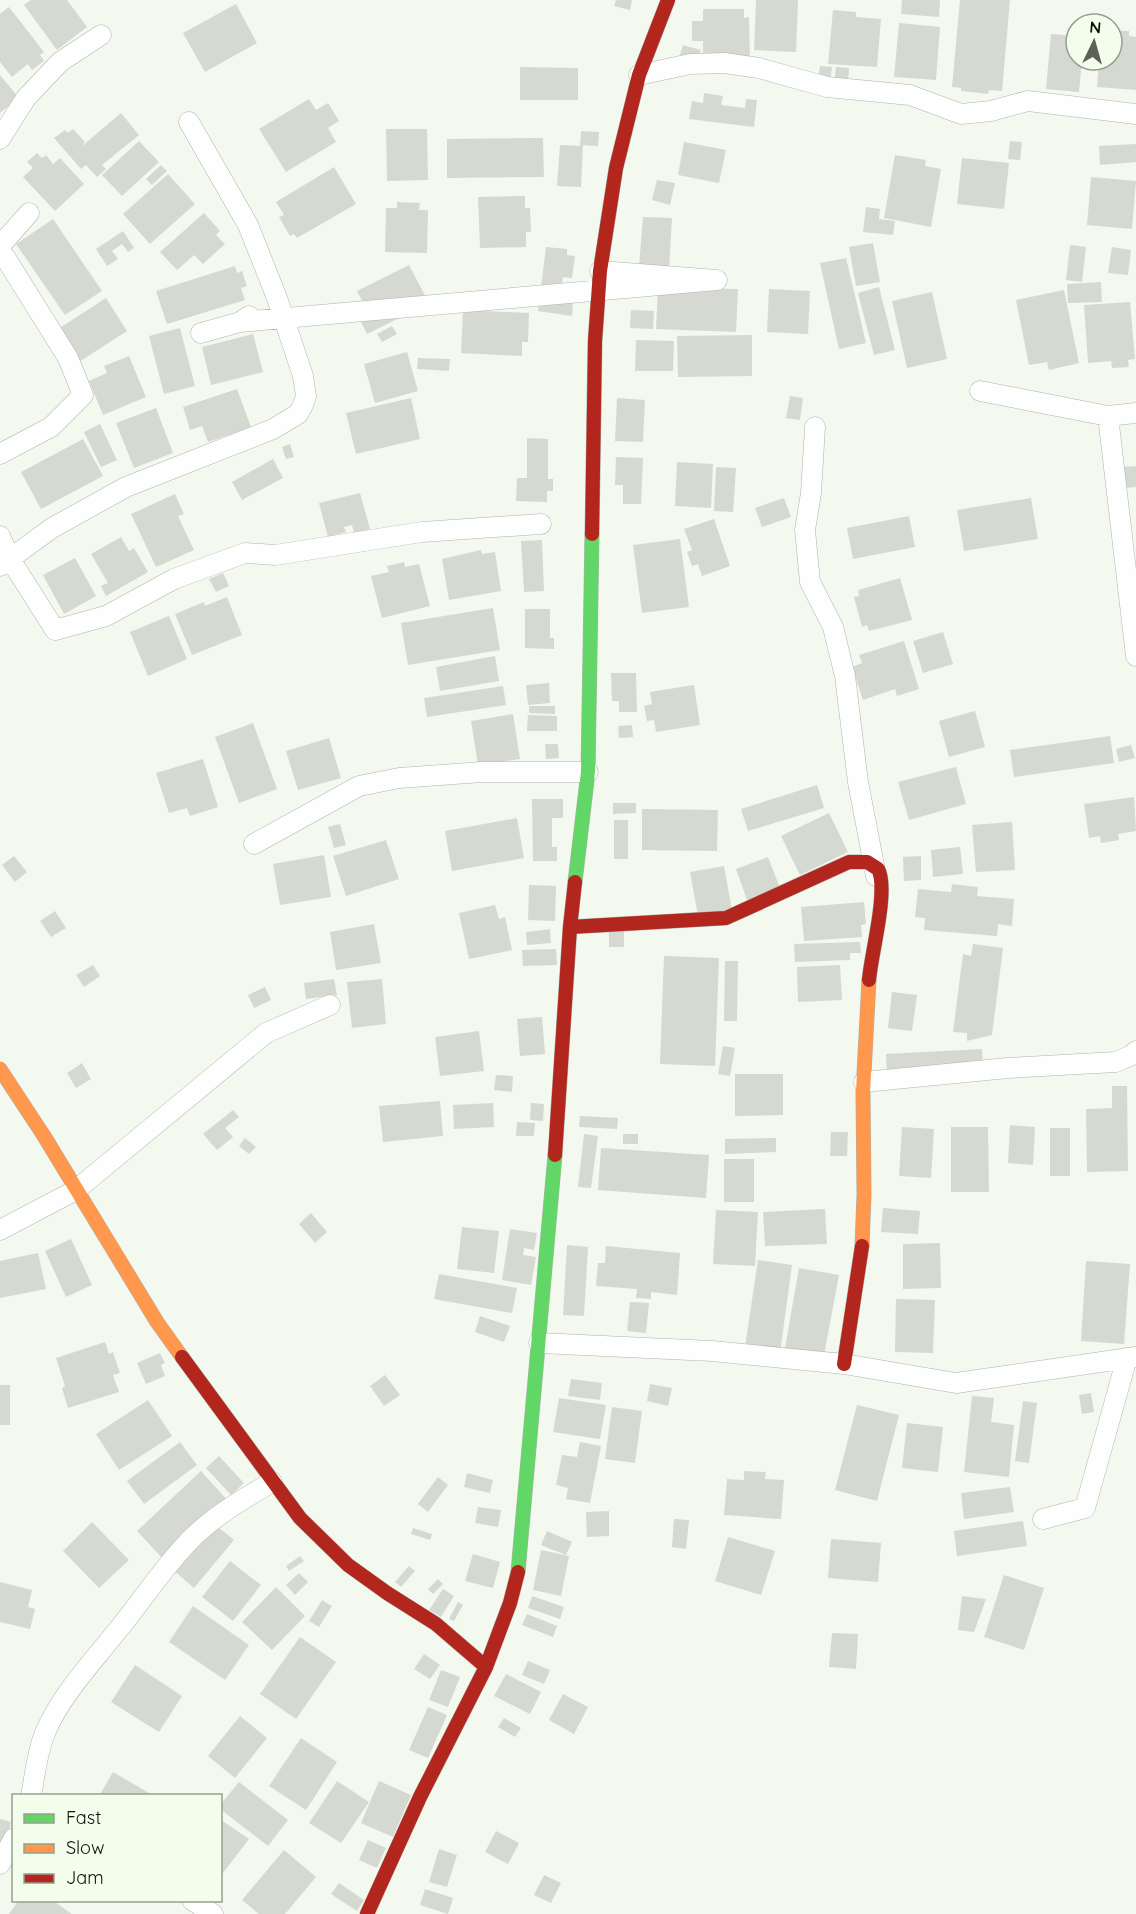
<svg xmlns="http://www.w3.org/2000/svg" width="1136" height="1914" font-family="Quicksand,sans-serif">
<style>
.building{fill:#d5d9d2}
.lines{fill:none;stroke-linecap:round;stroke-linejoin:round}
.street-casing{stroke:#afb4ac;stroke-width:21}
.fast-casing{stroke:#afb4ac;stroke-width:15}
.slow-casing{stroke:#afb4ac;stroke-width:15}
.jam-casing{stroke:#afb4ac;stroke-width:15}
.street{stroke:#fdfefd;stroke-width:20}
.fast{stroke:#63d668;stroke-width:14}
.slow{stroke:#ff974d;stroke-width:14}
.jam{stroke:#b3261e;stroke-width:14}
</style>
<rect width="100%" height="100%" fill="#f3f9ef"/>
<path class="building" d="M31 0H67L87 27 57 50 24 5Z
M616 0H632L630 10 614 6Z
M756 0H798L796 52 754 50Z
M902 0H940L939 17 901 14Z
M960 0H1010L1002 91 989 90 988 94 961 91V88L952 87Z
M236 4 257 43 205 72 183 33Z
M9 7 44 52 40 55 44 61 32 70 28 64 12 77 0 62V14Z
M703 9H744V18L749 17 750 59H703V41H692V21H703Z
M833 10 856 12V17L881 19 877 67 828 64Z
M899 23 940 27 936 80 894 77Z
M1112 30 1129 31V36L1136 37V90L1097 87 1099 60H1112Z
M1051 34 1076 36V60H1082L1079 92 1046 89Z
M683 45 701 50 698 63 679 58Z
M820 66 832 67 830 82 818 80Z
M520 67 578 68V100H520Z
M836 67 849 68 848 85 834 84Z
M0 75 19 98 0 113Z
M704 93 723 96 721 105 745 108 746 99 757 100 754 127 689 119 692 101 703 103Z
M309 99 316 110 328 103 339 121 328 128 336 142 286 172 259 129Z
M121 113 139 135 102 165 106 169 97 177 86 165 81 169 54 138 65 130 68 133 73 129 85 142 81 147Z
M386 129H427L428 180 387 181Z
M581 131 599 132 598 146 583 145 581 187 557 186 560 145 580 146Z
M543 138 544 177 447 178V139Z
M139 141 159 162 122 196 102 175Z
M1010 141 1022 142 1020 160 1008 159Z
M684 142 726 150 719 183 678 175Z
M1136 144V162L1100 165 1099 146Z
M37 153 42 158 46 155 53 164 60 158 84 184 55 211 23 177 33 168 27 162Z
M895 155 926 160 925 166 941 169 931 227 884 218Z
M962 158 1009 163 1004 209 957 204Z
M161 165 167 171 152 185 146 179Z
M334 167 356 204 297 238 294 234 290 236 279 217 284 215 276 202Z
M168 174 195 204 150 244 123 214Z
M1091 177 1136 181 1132 229 1087 225Z
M657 180 675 183 670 205 652 200Z
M525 196V208H530L531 232H526V247L480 248 478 197Z
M397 202 420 203 419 210H428L427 253 385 252 386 208H397Z
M866 207 880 209 879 219 895 221 893 235 863 232Z
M204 213 220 231 216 235 225 244 203 264 194 255 177 270 160 252Z
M643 217 672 218 669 269 639 266Z
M53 219 102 291 65 315 16 244Z
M123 231 134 248 128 252 122 244 112 251 118 259 107 266 96 249Z
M873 243 880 282 856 286 849 247Z
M1070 245 1086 247 1082 282 1066 280Z
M546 247 567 249V255L575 256 572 278 563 277 560 298 573 300 572 316 538 311Z
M1112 247 1131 250 1128 275 1108 273Z
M846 258 866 343 839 349 820 263Z
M409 265 429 303 367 334 358 316 365 306 357 291Z
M235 266 237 273 242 271 247 286 241 288 245 300 167 324 156 291Z
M1101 282 1102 302 1068 303 1067 284Z
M658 287 738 289 736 332 656 329Z
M879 287 895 350 874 355 858 293Z
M769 289 810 291 808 334 767 332Z
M1064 290 1079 363 1049 370 1047 362 1029 365 1016 300Z
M932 292 947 359 907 368 892 301Z
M106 298 127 331 79 362 58 329Z
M1130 302 1135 359 1128 360 1129 367 1112 368 1111 361 1088 363 1084 305Z
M463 310 529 313 528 342H522V356L461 353Z
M631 310 654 311 653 329 630 328Z
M392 326 397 334 382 342 377 334Z
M180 328 195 386 164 394 149 336Z
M253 334 263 372 211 385 202 347Z
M752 335V376L678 377 677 336Z
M636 340 674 341 673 371H635Z
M407 352 418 391 375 403 364 364Z
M129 356 146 397 103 415 89 381 107 373 104 366Z
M418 358 450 359 449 371 417 369Z
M237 389 251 427 208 442 202 426 190 430 183 407Z
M790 396 803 398 800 420 786 418Z
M411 398 420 439 356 454 346 413Z
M617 398 645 400 643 442 615 441Z
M156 408 173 453 134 468 116 423Z
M100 424 117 460 101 467 84 432Z
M527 438 548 439V479H553V491H547V502L516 501 517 478H527Z
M83 439 103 476 41 509 21 472Z
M290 444 294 457 286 459 282 447Z
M616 457 643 458 641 504H623V485H615Z
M273 459 283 478 242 500 232 482Z
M677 462 713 464 711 508 675 506Z
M1136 466V487L1122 488 1121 467Z
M716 467 736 468 733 512 714 511Z
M360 493 370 529 354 533 352 525 344 527 346 532 328 537 319 503Z
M175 494 184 514 178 516 194 550 156 567 131 514Z
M784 498 791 517 762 527 755 508Z
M1031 498 1038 539 964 551 957 510Z
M909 516 915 547 853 559 847 528Z
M714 519 730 566 702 576 698 564 692 566 687 552 692 550 684 529Z
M121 537 129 551 134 548 148 572 106 596 101 586 108 583 91 554Z
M680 539 689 607 642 613 633 545Z
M542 540 544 591 524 592 521 541Z
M481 550 482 554 495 552 501 591 449 600 442 559Z
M75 558 96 596 64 614 43 575Z
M404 562 405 567 419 564 430 606 382 618 371 576 389 572 387 566Z
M223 573 229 586 216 592 209 579Z
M900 578 912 620 869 631 867 625 862 627 854 597 859 596 858 590Z
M227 597 242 635 192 655 175 614 204 602 205 606Z
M493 608 500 650 408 665 401 623Z
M525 609H550V638H554V649L525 648Z
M169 616 187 659 148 676 130 632Z
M943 632 953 664 923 673 913 641Z
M904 641 919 689 897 696 895 689 863 700 852 667 862 663 859 655Z
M495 656 499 681 440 691 436 667Z
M611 673H636L637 712H619V701H612Z
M549 683 550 703 528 705 526 685Z
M694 685 700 725 656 732 654 720 647 721 644 706 652 704 650 692Z
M503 686 506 705 427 717 424 698Z
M529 706H555V714L529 713Z
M975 711 985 747 949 757 939 721Z
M513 714 520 759 478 765 471 721Z
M528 715 557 716V731H527Z
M253 723 277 789 239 803 215 737Z
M632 725 633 737 619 738 618 726Z
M1110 736 1114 763 1014 777 1010 750Z
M329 738 341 778 298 790 286 751Z
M545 744H558L559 758 546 759Z
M1131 745 1135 758 1119 762 1116 749Z
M203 759 218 807 190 816 187 808 169 813 156 773Z
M956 767 966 804 909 820 898 782Z
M817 785 824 808 748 831 741 809Z
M1134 797 1136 831 1118 834 1119 840 1101 843 1100 836 1089 838 1084 804Z
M532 799H563V818H552V847H557V861H533Z
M613 803H636V813L613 814Z
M642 809 718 810 717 851 642 850Z
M829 813 848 852 800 875 781 836Z
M517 818 524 858 452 871 445 831Z
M614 820H628V859H614Z
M1012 822 1015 870 976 872 972 825Z
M340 824 346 845 334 848 328 827Z
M386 840 399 879 346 896 333 856Z
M960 847 963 874 933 877 931 850Z
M324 855 331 897 280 905 273 864Z
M14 856 27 872 15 882 2 865Z
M921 856V880L904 881 903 857Z
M768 857 780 888 747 900 736 869Z
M724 866 732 910 698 916 690 872Z
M952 884 978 887 977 896 1014 899 1012 926 998 924 997 936 924 930 925 918 915 917 918 889 951 892Z
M529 885 556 886 555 921 528 920Z
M864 902 866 924 861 925 862 937 804 941 801 907Z
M495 905 499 919 505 917 512 950 469 959 459 913Z
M55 911 66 928 51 937 40 921Z
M374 924 381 963 336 970 330 932Z
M550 929 551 943 527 945 526 932Z
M609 930H624V947H609Z
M860 942 861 953H850V960L795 962 794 944Z
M973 944 1003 948 992 1035 967 1041V1033L953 1032 963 954 971 956Z
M556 949 557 965 523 966 522 950Z
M664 956 719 958 715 1066 660 1064Z
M725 961H738L737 1021H724Z
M93 965 100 976 84 987 76 975Z
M840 965 842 1000 798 1002 797 967Z
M334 979 337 995 306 999 304 983Z
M382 979 386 1024 352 1028 347 982Z
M265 987 271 1000 254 1008 248 995Z
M892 992 917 995 912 1031 888 1028Z
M542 1017 545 1054 520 1056 517 1019Z
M479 1031 484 1071 440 1076 435 1037Z
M723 1046 735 1048 730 1076 718 1074Z
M982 1049 983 1068 887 1073 886 1054Z
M82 1063 91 1079 76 1088 67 1073Z
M735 1074H783V1115L735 1116Z
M496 1075 513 1076 512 1092 494 1090Z
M1112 1086H1127L1128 1171 1087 1172 1086 1109 1112 1108Z
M440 1101 443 1136 383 1142 379 1106Z
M493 1103 494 1127 454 1129 453 1105Z
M531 1103 544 1104 543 1121 530 1120Z
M233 1110 239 1117 225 1128 233 1137 217 1150 203 1134Z
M580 1116 618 1118 617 1129 579 1127Z
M517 1122 535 1123 534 1136H516Z
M1010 1125 1035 1127 1033 1165 1008 1163Z
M902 1127 934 1129 931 1178 899 1176Z
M951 1127H988L989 1192H951Z
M1050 1128H1070V1176H1050Z
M831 1132H848L847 1156H830Z
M584 1134 598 1136 591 1188 578 1187Z
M623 1134H638V1144H623Z
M245 1138 256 1147 249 1154 239 1146Z
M776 1138V1152L725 1154V1139Z
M601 1148 709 1155 706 1198 598 1190Z
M724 1159H754V1202H724Z
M883 1208 920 1211 918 1234 881 1232Z
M825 1209 827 1244 765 1246 763 1212Z
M716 1210 758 1212 755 1266 713 1264Z
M311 1213 327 1232 315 1243 299 1224Z
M462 1227 499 1231 494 1273 457 1269Z
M510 1229 537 1233 534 1250 524 1248 523 1255 536 1257 531 1285 502 1280Z
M71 1239 92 1285 66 1297 45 1251Z
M940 1243 941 1288 903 1289V1244Z
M567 1245 588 1247 584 1316 563 1315Z
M606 1246 680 1253 677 1295 651 1292V1299L636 1298 637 1289 596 1286 598 1263H605Z
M38 1253 46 1289 0 1298V1261Z
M758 1260 792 1265 780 1353 745 1347Z
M1086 1261 1130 1264 1124 1344 1081 1341Z
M799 1268 839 1275 824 1355 785 1348Z
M439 1274 517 1288 512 1313 434 1299Z
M896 1299 935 1300 933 1353 895 1352Z
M630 1302 649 1303 646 1333 627 1331Z
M480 1316 510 1326 504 1342 475 1332Z
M105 1342 109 1354 113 1352 120 1373 113 1375 119 1392 68 1408 62 1388 65 1386 56 1358Z
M160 1353 165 1363 161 1365 165 1376 146 1384 137 1363Z
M385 1375 400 1395 384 1406 370 1386Z
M571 1379 602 1383 600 1400 568 1396Z
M650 1384 672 1388 668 1406 647 1401Z
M0 1385H10V1425H0Z
M1091 1393 1094 1412 1082 1414 1079 1395Z
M972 1396 994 1398 991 1422 1014 1425 1009 1477 964 1472Z
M559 1398 606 1405 600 1439 553 1432Z
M148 1400 172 1436 119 1470 96 1434Z
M1023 1401 1037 1403 1029 1463 1015 1461Z
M857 1405 899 1415 877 1501 835 1490Z
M612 1407 642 1411 635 1463 605 1459Z
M907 1423 943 1427 938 1472 902 1468Z
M180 1442 197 1465 144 1504 127 1481Z
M580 1442 601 1446 590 1503 566 1499 568 1488 556 1485 562 1455 577 1457Z
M219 1456 244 1483 231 1495 206 1468Z
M201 1471 228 1501 164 1560 137 1531Z
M744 1471 766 1472 765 1479 784 1480 781 1519 724 1515 727 1479 744 1480Z
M467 1473 493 1480 490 1493 464 1487Z
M438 1477 448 1485 428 1512 418 1504Z
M1010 1487 1014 1512 964 1519 961 1493Z
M478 1507 501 1510 498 1527 475 1523Z
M609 1511V1536L587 1537 586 1512Z
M674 1519 689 1520 686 1549 672 1547Z
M1023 1521 1027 1546 957 1556 954 1531Z
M92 1522 129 1560 99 1588 63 1551Z
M217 1526 234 1540 194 1588 172 1569 199 1538 203 1542Z
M413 1528 432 1534 430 1540 411 1534Z
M547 1531 572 1542 566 1555 541 1545Z
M728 1537 775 1551 761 1595 715 1581Z
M831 1539 881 1543 878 1582 828 1578Z
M541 1550 569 1556 561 1596 533 1590Z
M473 1554 500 1562 493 1588 465 1581Z
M300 1556 304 1561 289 1571 286 1566Z
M230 1561 261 1585 233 1621 202 1597Z
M409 1566 415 1571 401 1587 395 1582Z
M299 1573 308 1582 295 1595 286 1585Z
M1004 1575 1044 1588 1024 1650 984 1637Z
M438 1579 443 1584 433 1594 428 1589Z
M0 1582 32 1590 28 1607 35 1609 30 1629 0 1622Z
M276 1587 305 1616 272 1650 242 1622Z
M443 1589 454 1596 441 1617 429 1610Z
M532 1596 564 1607 560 1619 528 1608Z
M962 1596 986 1599 974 1632 958 1630Z
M322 1600 332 1606 319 1627 309 1621Z
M458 1602 463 1605 454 1621 449 1619Z
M193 1606 249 1645 225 1680 169 1642Z
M527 1614 557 1626 553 1637 522 1625Z
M832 1633 858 1634 856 1669 829 1667Z
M300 1637 336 1662 296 1719 260 1694Z
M424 1654 440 1665 430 1679 414 1669Z
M528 1661 550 1670 544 1684 522 1675Z
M135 1665 182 1696 159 1732 111 1702Z
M441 1670 460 1677 448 1707 429 1700Z
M506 1674 541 1692 530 1714 494 1696Z
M563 1694 588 1707 574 1734 549 1720Z
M428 1707 447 1715 428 1758 409 1750Z
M240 1716 267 1738 235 1778 208 1756Z
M504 1718 521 1728 515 1737 498 1727Z
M301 1738 337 1762 306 1810 269 1786Z
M113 1772 149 1793 148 1796H99Z
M337 1781 369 1802 341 1843 309 1823Z
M379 1781 411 1795 393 1837 361 1823Z
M239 1782 288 1820 268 1846 220 1809V1805Z
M0 1819 11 1822 4 1848 0 1847Z
M220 1819 249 1839 220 1877Z
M496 1831 519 1843 508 1864 485 1852Z
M368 1840 386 1848 377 1868 359 1860Z
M439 1849 457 1855 447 1887 429 1882Z
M284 1850 316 1877 285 1914H259L242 1900Z
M544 1875 561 1883 551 1903 534 1895Z
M339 1883 364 1900 357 1911 331 1894Z
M425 1889 453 1898 448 1914 420 1905Z
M19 1900H52L72 1914H9Z"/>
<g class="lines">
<defs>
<path id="street" d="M639 75 690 64 724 63 759 68 827 87 910 95 961 114 991 111 1028 101 1136 114
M0 139 26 98 60 62 101 35
M0 246 29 213
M240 322 717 280 600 271
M201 333 240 322 249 316
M980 391 1108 416 1136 413
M1108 416 1136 656
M815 427 811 493 805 530 810 582 833 627 845 676 858 782 876 876
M0 454 51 427 83 395 68 358 5 257
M0 536 10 559 55 630 106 616 174 579 245 553 275 555 422 532 541 524
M0 566 52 528 126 487 273 429 298 414 303 405 306 396 303 376 277 298 248 225 189 122
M254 844 359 786 399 778 482 772H588
M864 1082 1008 1068 1116 1062 1132 1055 1136 1051
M0 1230 76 1190 266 1033 330 1005
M539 1343 712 1351 844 1364 956 1383 1136 1357
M1043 1519 1085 1508 1127 1358
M31 1796C35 1775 37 1752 45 1733 60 1697 89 1666 113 1636 140 1604 161 1570 190 1540 214 1516 243 1499 272 1482
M0 1864 14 1838
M192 1900 213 1914"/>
<path id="fast" d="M575 882 588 772 592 534
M518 1572 555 1155"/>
<path id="slow" d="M0 1069 44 1136 157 1322 182 1357
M862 1246 864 1195 863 1092 869 980"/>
<path id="jam" d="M592 534 595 341 600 271 616 168 639 75 668 0
M570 927 726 918 849 862H867L878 869C889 890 871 954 869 980
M555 1155 570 927 575 882
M182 1357 300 1518 348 1565 387 1593 436 1624 486 1667
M844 1364 862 1246
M367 1914 420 1797 486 1667 510 1603 518 1572"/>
</defs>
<use href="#street" class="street-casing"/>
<use href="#fast" class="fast-casing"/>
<use href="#slow" class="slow-casing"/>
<use href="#jam" class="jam-casing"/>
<use href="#street" class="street"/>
<use href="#fast" class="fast"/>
<use href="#slow" class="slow"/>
<use href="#jam" class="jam"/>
</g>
<rect x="12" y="1794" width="210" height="108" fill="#f2fdeb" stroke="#969e91" stroke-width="1.5"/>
<rect x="24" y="1814" width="30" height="9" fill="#63d668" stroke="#969e91" stroke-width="1.5"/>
<text x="66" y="1824" font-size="18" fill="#0c0f0a">Fast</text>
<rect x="24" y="1844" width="30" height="9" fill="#ff974d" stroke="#969e91" stroke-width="1.5"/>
<text x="66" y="1854" font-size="18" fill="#0c0f0a">Slow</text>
<rect x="24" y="1874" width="30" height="9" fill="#b3261e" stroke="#969e91" stroke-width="1.5"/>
<text x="66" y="1884" font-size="18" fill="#0c0f0a">Jam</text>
<g transform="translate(1094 42) rotate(5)"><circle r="28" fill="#f2fdeb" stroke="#969e91" stroke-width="1.5"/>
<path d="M0-4.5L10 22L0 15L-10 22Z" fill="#5d615a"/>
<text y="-9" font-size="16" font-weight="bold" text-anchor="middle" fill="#0c0f0a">N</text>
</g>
</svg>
